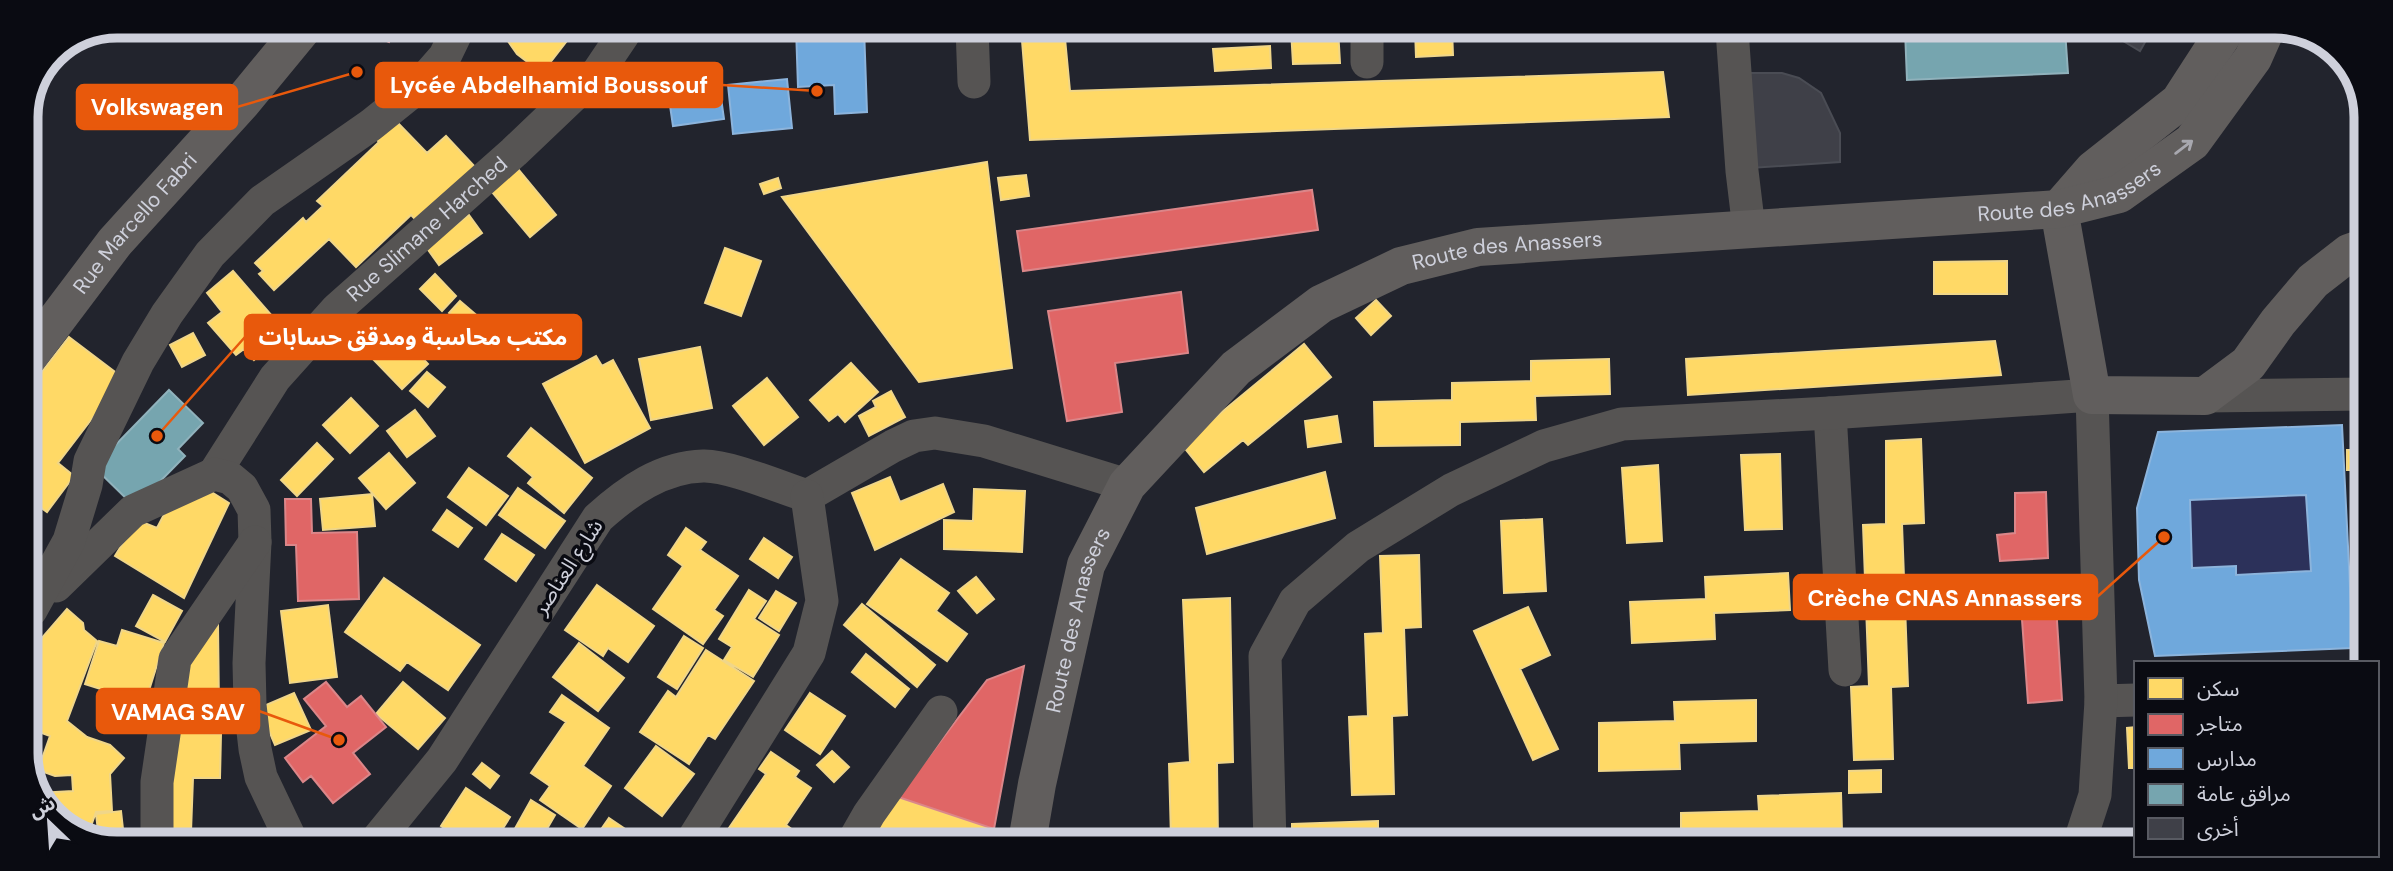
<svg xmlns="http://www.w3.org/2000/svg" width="2393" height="871" font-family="'DM Sans','Noto Sans Arabic',sans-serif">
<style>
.green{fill:#2c315a}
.homes{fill:#ffd966;stroke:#f0d689;stroke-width:2}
.shops{fill:#e06666;stroke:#db8689;stroke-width:2}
.schools{fill:#6fa8dc;stroke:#8cb4dc;stroke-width:2;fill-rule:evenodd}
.public{fill:#76a5af;stroke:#90b2bc;stroke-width:2}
.building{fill:#3f4048;stroke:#4a4c54;stroke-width:2}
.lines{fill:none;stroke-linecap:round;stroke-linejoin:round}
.street{stroke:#565453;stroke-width:33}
.secondary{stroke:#615e5d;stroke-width:38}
.oneway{stroke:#a8a8af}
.labels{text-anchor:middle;stroke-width:7;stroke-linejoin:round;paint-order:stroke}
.street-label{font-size:21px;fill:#ced0db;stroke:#0a0b12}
.rim{fill:none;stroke:#ced0db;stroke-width:9}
.leader{fill:none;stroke:#e8590c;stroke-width:2.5}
.callout-dot{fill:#e8590c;stroke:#0a0b12;stroke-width:2.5}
.callout{fill:#e8590c;stroke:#e8590c;stroke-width:2.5}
.callout-label{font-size:23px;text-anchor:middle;font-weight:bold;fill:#fff}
</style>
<rect width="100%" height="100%" fill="#22242d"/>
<path class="green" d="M2306 495 2311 571 2236 575 2192 568 2190 500Z"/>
<path class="homes" d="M498 27H575L573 33 542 73 517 54Z
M1021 28H1064L1070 91 1663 72 1669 117 1030 140Z
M1291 29H1338L1340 63 1293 64Z
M1415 29H1452L1453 55 1416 57Z
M1270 46 1271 68 1215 71 1213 49Z
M396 121 427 153 446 136 476 168 418 222 411 215 356 267 329 239 274 290 259 274 263 271 255 263 303 218 306 222 323 206 317 201 379 142 376 139Z
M987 162 1012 368 919 382 782 197Z
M513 163 556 215 530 237 486 185Z
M1026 175 1029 196 1001 200 998 178Z
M778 178 781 188 764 194 760 184Z
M469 215 482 233 439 265 426 247Z
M725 248 761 261 741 316 705 303Z
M2007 261V294H1934V262Z
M233 271 286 332 254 360 244 349 236 355 208 323 222 312 207 293Z
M435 274 456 296 442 311 420 289Z
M1376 300 1391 316 1371 335 1356 318Z
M460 301 509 343 498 355 449 313Z
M398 332 428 364 402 389 371 357Z
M193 333 205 355 182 367 170 345Z
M69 337 123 378 58 463 74 476 47 512 26 497V392Z
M1995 341 2001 375 1688 395 1686 359Z
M1304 344 1331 377 1248 445 1243 440 1204 472 1182 445Z
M700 347 712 408 651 420 639 359Z
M596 356 602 366 613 360 650 428 585 463 543 384Z
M1609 359 1610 394 1535 396 1536 420 1460 422V445L1375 446 1374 402 1452 400V383L1531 381V361Z
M851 363 878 392 845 422 838 414 829 421 810 400Z
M427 372 445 387 428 407 410 391Z
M767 378 798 417 764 445 733 406Z
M891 391 905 417 869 436 859 416 876 407 873 401Z
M351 398 378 426 350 453 323 425Z
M415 410 435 436 407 457 387 431Z
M1337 416 1341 442 1308 447 1305 421Z
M531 428 592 478 564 513 528 483 533 477 508 456Z
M1921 439 1924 523 1902 524 1908 686 1891 687 1893 759 1854 760 1851 687 1869 686 1863 525 1886 524V441Z
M317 443 333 459 297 496 281 480Z
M2347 450H2364V470H2347Z
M389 453 415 483 386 509 359 478Z
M1780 454 1782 529 1745 530 1741 455Z
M1658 465 1662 541 1627 543 1622 468Z
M469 468 508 496 486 525 448 497Z
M1325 472 1335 518 1207 554 1196 508Z
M890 477 900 502 943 484 954 512 875 550 852 493Z
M202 486 229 503 184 598 115 556 137 520 157 528 171 501Z
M518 488 565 521 545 548 499 515Z
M974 489 1025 491 1022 552 944 549V520L973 521Z
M372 494 375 526 323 530 320 499Z
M447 510 472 528 458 547 433 530Z
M1542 519 1546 591 1504 593 1501 521Z
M686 528 706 542 700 550 738 576 714 610 723 616 703 644 653 609 683 566 668 555Z
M502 534 534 555 516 581 485 559Z
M764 538 792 557 778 578 750 559Z
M26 547 44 559 26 585Z
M1419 555 1421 627 1404 628 1407 715 1392 716 1394 794 1352 795 1349 717 1368 716 1365 634 1383 633 1380 556Z
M901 559 949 593 936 611 967 634 947 661 867 604Z
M1788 573 1790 610 1714 613 1715 639 1632 643 1630 602 1706 599 1705 577Z
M976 577 994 599 977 613 958 591Z
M384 578 480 645 448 690 407 662 400 671 345 632Z
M597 585 654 626 628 662 608 648 603 656 565 630Z
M749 590 766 601 754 619 779 635 753 677 724 660 732 647 719 639Z
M776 591 796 603 779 631 759 618Z
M153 595 182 611 165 642 136 626Z
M1230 598 1233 762 1217 763 1218 841 1151 842V840L1171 838 1169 764 1190 762 1183 600Z
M862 604 935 665 917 687 844 625Z
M328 605 337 677 290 683 281 611Z
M1528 607 1550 655 1520 669 1558 749 1533 760 1474 631Z
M67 609 83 623 84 630 97 641 67 721 87 737 110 745 124 758 110 774 112 811 96 812 90 829 65 821 64 822 45 809 39 793 73 791 72 775 55 776 38 770 50 736 26 727V664L34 647Z
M218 624 219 709H183L182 669Z
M122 630 164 643 145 703 85 684 99 641 117 646Z
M684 636 703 648 677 689 658 677Z
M579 643 624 678 598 711 553 677Z
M706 650 754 681 715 739 708 735 689 764 640 732 668 691 676 697Z
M866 654 909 689 895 707 852 672Z
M403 682 445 718 418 749 376 714Z
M294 693 311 730 275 745 259 708Z
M810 693 845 716 820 754 785 730Z
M562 695 609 728 583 766 611 786 582 829 540 800 550 786 531 773 566 722 550 712Z
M1756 700V741L1679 743 1680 769 1599 771V723L1675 721 1674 702Z
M2136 727V768H2129L2127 728Z
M168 732 221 734 220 778H193L191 832 164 831Z
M656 746 694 774 662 816 625 788Z
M26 750 36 753 30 768 26 759Z
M832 751 849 767 834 782 817 765Z
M771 752 799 771 795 777 811 788 786 825 800 835 796 842 749 841 729 828 766 774 759 769Z
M482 763 499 776 490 788 473 774Z
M1881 770V792L1849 793V771Z
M466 788 510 817 495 841H463L441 826Z
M1841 793 1842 832 1763 835V844L1292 843V824L1378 821V842L1681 833V813L1759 811 1758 796Z
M898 797 994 829 991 842H870Z
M531 800 555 815 540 841H529L513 832Z
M121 811 123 829 98 831 96 814Z
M609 818 643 841H593Z
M107 831 109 840H89L83 836Z
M1895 833V844H1865L1863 836Z"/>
<path class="shops" d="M352 27H393L395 29 389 42Z
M1312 190 1318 230 1023 271 1017 231Z
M1181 292 1188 353 1115 363 1122 412 1067 421 1048 311Z
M2046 492 2048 558 2000 561 1997 535 2015 533V493Z
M285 499H311L312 533 357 532 359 599 298 601 296 545H286Z
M2045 575 2047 605H2056L2062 700 2028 703 2019 578Z
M1024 666 994 829 898 797 987 680Z
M326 682 347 707 361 696 386 727 353 753 370 774 333 803 311 776 303 782 285 758 326 726 304 699Z"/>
<path class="schools" d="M796 28H864L867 112 835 114 834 85 798 87Z
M717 70 724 119 673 126 666 78Z
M787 79 792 128 733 134 728 85Z
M2342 425 2353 648 2155 656 2139 580 2137 508 2158 432ZM2306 495 2311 571 2236 575V566L2192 568 2190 500Z"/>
<path class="public" d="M1905 30H2065L2068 73 1907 80Z
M169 390 203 423 178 449 185 456 135 507 94 467Z"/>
<path class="building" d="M2129 31H2137L2148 37 2140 51 2123 41Z
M1745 73H1782L1799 78 1821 93 1840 133V162L1750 168Z"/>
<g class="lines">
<g class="street">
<path d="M972 28 974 82"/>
<path d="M1732 30 1742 171 1749 229"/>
<path d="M1367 62V29"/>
<path d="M2205 396 2365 394"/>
<path d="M1830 413 1845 670"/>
<path id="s1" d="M214 474 275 378 337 309 514 152 598 72 623 35 625 27"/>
<path d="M56 586 133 511 214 474 230 478 242 488 254 510 255 542 249 663 250 705 255 749 261 777 291 840"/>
<path d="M31 610 69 541 86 485 90 461 138 362 167 314 210 254 262 201 371 125 417 88 445 56 459 27"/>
<path d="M2101 701 2136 700"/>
<path d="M157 840V782L175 659 255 542"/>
<path d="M376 841 442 760 598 518C628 491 662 467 703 466 728 465 782 488 807 496L893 446 914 436 935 433 984 441 1127 485"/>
<path d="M692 841 809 653 822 601 807 496"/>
<path d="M853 842 869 814 941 712"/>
<path d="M1270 843 1265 656 1295 601 1358 547 1451 490 1544 446 1622 424 1830 413 2092 395 2101 701 2095 795 2079 844"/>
</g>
<g class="secondary">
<path d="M2059 209 2092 395 2205 396 2248 364 2278 322 2313 281 2349 253 2366 247"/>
<path d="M2059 209 2093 170 2179 102 2225 31"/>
<path id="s2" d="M26 360 115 242 243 101 304 27"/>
<path id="s3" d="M1027 842 1037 784 1086 565 1127 485 1236 368 1321 304 1401 266 1478 247 2059 209 2119 194 2192 142 2253 58 2265 31"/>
</g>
</g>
<defs><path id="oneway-shaft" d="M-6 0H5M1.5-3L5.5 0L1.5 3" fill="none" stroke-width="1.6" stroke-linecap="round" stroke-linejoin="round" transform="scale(1.75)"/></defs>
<use class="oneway" href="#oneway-shaft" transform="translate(2184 147) rotate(-37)"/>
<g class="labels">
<g class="street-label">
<text dy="7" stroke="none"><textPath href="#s3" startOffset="1404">Route des Anassers</textPath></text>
<text dy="7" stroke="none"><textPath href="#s2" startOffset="175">Rue Marcello Fabri</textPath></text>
<text dy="7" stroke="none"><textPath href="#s1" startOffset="327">Rue Slimane Harched</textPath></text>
<text dy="7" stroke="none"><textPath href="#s3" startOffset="836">Route des Anassers</textPath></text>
<text transform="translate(568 567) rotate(-57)" y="7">شارع العناصر</text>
<text dy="7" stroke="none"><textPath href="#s3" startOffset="228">Route des Anassers</textPath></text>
</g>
</g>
<path d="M0 0H2393V871H0ZM117 38H2275A79 79 0 0 1 2354 117V753A79 79 0 0 1 2275 832H117A79 79 0 0 1 38 753V117A79 79 0 0 1 117 38Z" fill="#0a0b12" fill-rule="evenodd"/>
<path class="rim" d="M117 38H2275A79 79 0 0 1 2354 117V753A79 79 0 0 1 2275 832H117A79 79 0 0 1 38 753V117A79 79 0 0 1 117 38Z"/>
<path class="leader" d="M817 91L722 85M357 72L237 107M157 436L245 337M2164 537L2097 597M339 740L259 711"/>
<g class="callout-dot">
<circle cx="817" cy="91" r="7"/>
<circle cx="357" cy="72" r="7"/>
<circle cx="157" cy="436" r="7"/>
<circle cx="2164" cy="537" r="7"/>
<circle cx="339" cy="740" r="7"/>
</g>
<g class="callout">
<rect x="376" y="63" width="346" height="44" rx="7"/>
<rect x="77" y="85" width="160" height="44" rx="7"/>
<rect x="245" y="315" width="336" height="44" rx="7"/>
<rect x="1794" y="575" width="303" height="44" rx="7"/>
<rect x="97" y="689" width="162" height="44" rx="7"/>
</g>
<g class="callout-label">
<text x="549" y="93">Lycée Abdelhamid Boussouf</text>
<text x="157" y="115">Volkswagen</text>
<text x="413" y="345">مكتب محاسبة ومدقق حسابات</text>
<text x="1945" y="606">Crèche CNAS Annassers</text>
<text x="178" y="720">VAMAG SAV</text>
</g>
<rect x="2134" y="661" width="245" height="196" fill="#0a0b12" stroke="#585a62" stroke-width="2"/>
<rect x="2148" y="678" width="35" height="21" fill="#ffd966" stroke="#585a62" stroke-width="2"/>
<text x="2197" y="696" font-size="21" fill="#ced0db">سكن</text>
<rect x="2148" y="714" width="35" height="21" fill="#e06666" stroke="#585a62" stroke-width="2"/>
<text x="2197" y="731" font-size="21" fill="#ced0db">متاجر</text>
<rect x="2148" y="748" width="35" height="21" fill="#6fa8dc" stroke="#585a62" stroke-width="2"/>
<text x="2197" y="766" font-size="21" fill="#ced0db">مدارس</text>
<rect x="2148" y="784" width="35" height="21" fill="#76a5af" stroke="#585a62" stroke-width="2"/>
<text x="2197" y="801" font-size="21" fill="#ced0db">مرافق عامة</text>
<rect x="2148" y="818" width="35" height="21" fill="#3f4048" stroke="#585a62" stroke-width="2"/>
<text x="2197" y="836" font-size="21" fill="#ced0db">أخرى</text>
<g transform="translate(49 822) rotate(335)" stroke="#0a0b12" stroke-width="5" paint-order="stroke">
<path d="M0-5L12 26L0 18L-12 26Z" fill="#ced0db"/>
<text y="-10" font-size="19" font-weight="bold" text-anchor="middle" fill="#ced0db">ش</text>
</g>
</svg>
